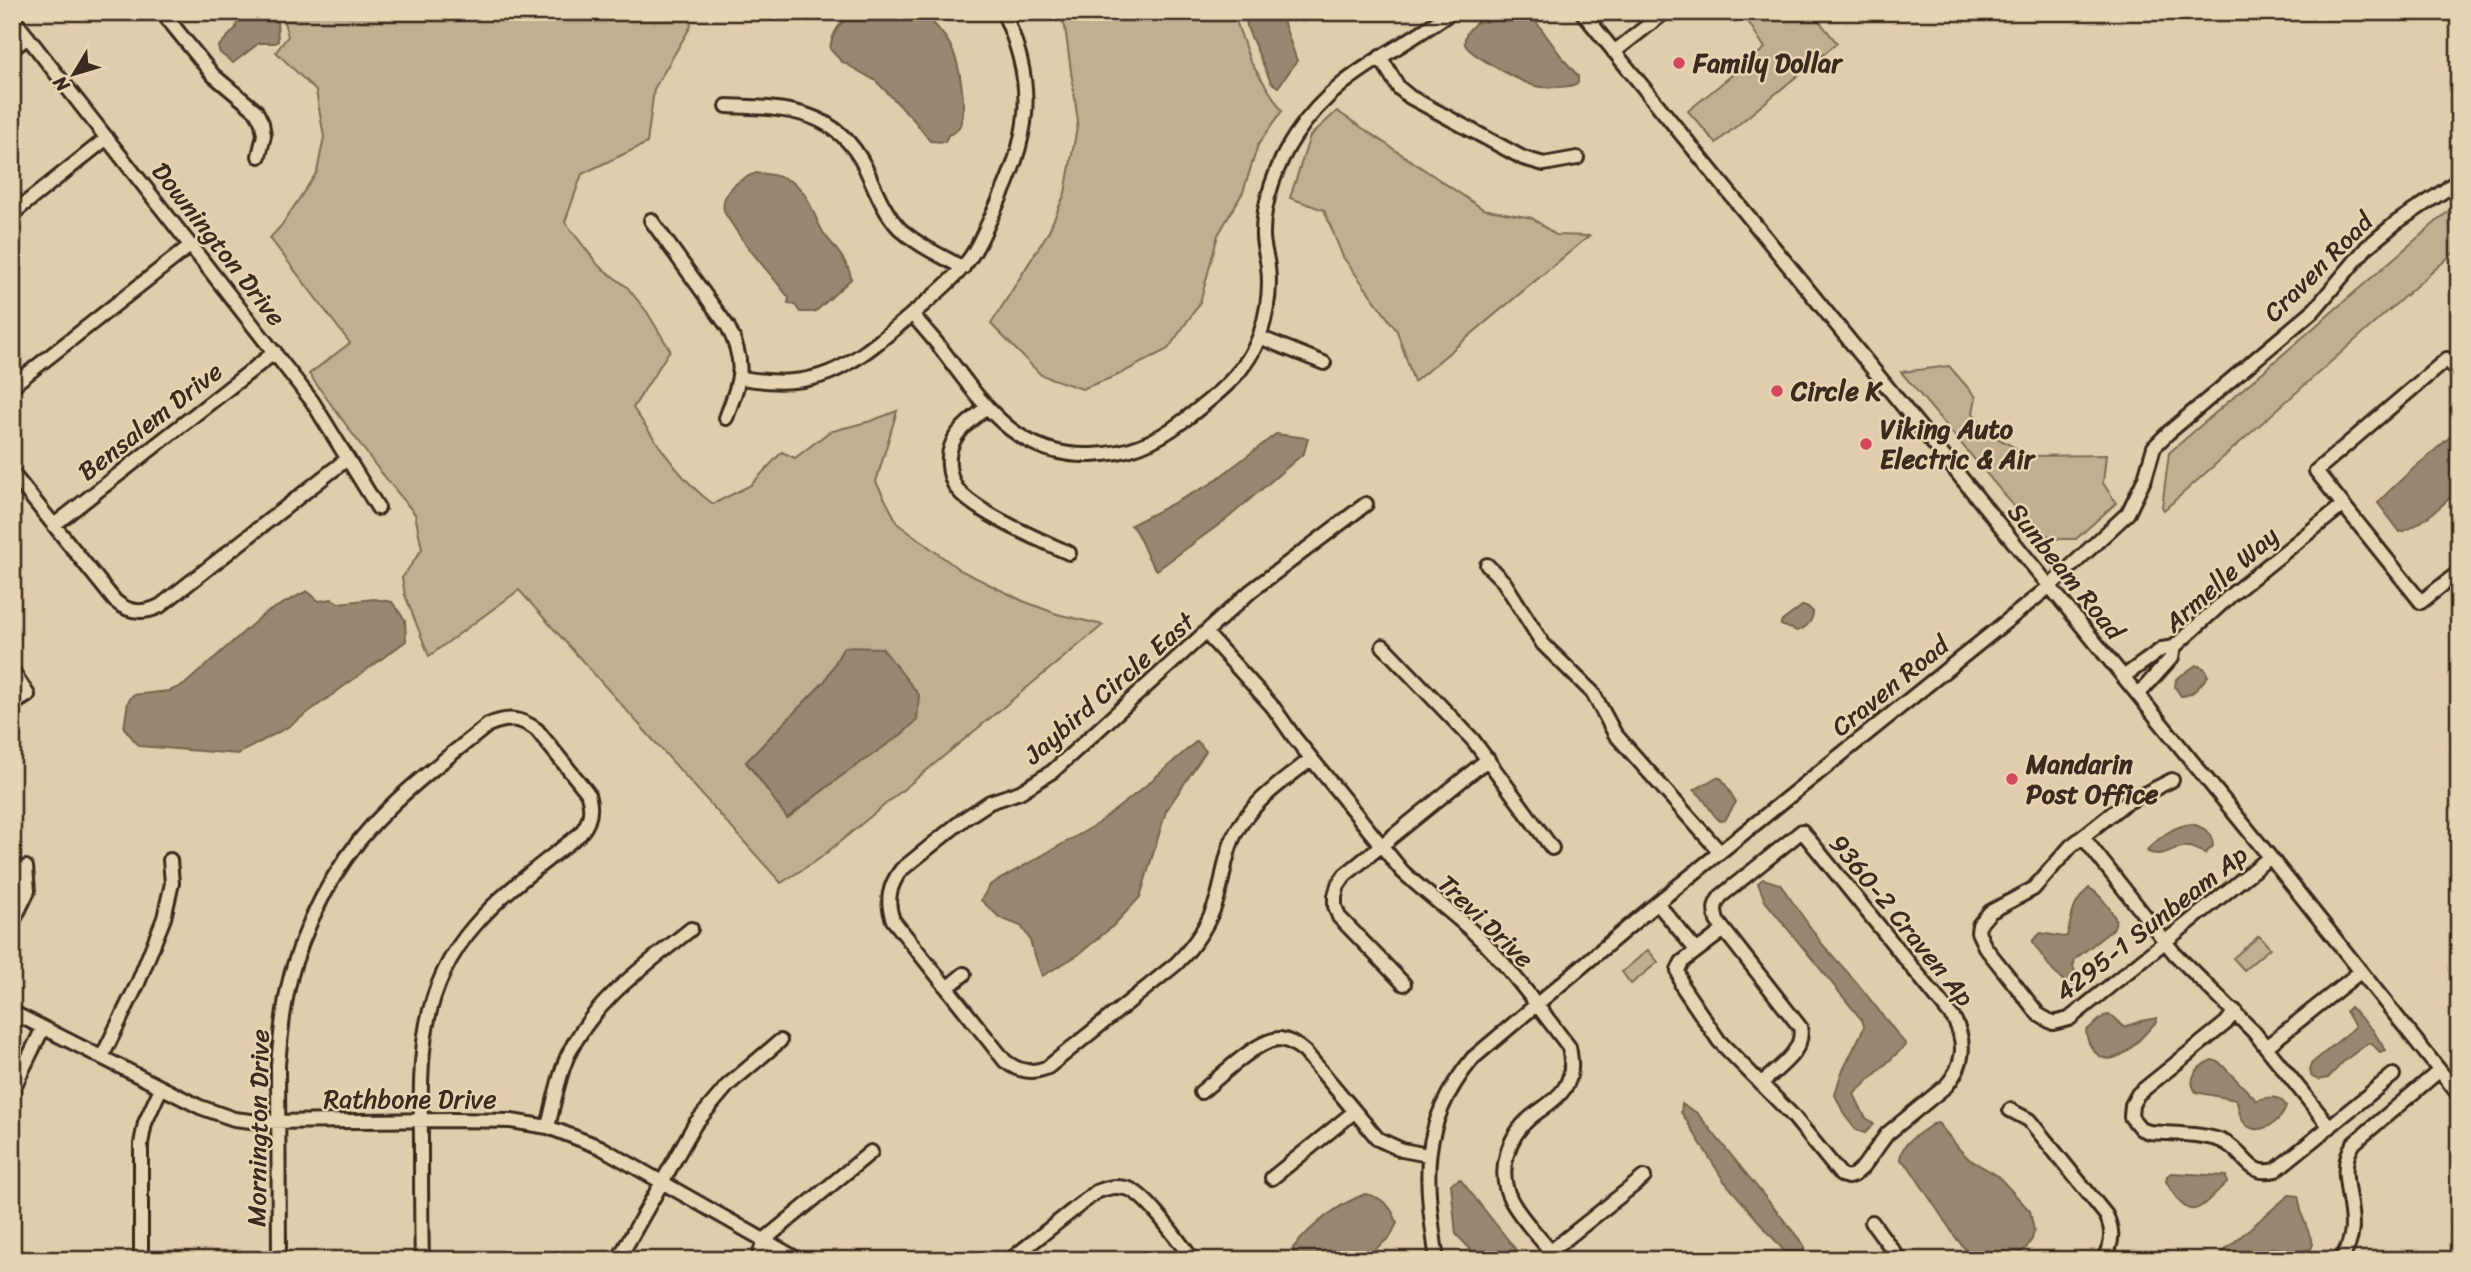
<svg xmlns="http://www.w3.org/2000/svg" width="2471" height="1272" font-family="Sriracha,sans-serif">
<style>
.green{fill:#c3ae92;stroke:#7f6c58;stroke-width:2;fill-rule:evenodd}
.water{fill:#9b8770;stroke:#75624f;stroke-width:2}
.lines{fill:none;stroke-linecap:round;stroke-linejoin:round}
.minor-casing{stroke:#3b2a1e;stroke-width:18}
.minor{stroke:#e8d3b2;stroke-width:12}
.poi-dot{fill:#d1495b;stroke:#e8d3b2;stroke-width:2.5}
.labels{text-anchor:middle;stroke-width:5;stroke-linejoin:round;paint-order:stroke}
.poi-label{font-size:26px;font-weight:bold;fill:#3b2a1e;stroke:#e8d3b2;text-anchor:start}
.street-label{font-size:26px;fill:#3b2a1e;stroke:#e8d3b2}
</style>
<rect width="100%" height="100%" fill="#e1ccac"/>
<filter id="ink" filterUnits="userSpaceOnUse"><feTurbulence type="fractalNoise" baseFrequency=".0143" numOctaves="2"/><feDisplacementMap in="SourceGraphic" scale="14" xChannelSelector="R" yChannelSelector="G"/><feConvolveMatrix kernelMatrix="1 2 1 2 8 2 1 2 1" color-interpolation-filters="sRGB"/></filter>
<g filter="url(#ink)">
<path class="green" d="M281 12H689L691 26 654 89 647 143 582 174 565 222 599 266 627 287 647 312 670 350 633 408C657 442 679 479 713 504L751 485 782 452 795 458 829 432 871 421 897 411 876 482 898 524 960 570 1023 601 1057 614 1103 625 819 859 781 883 519 590 429 656 405 595 402 578 422 549 415 514 376 466 309 374 350 343 270 238 281 226 317 172 324 137 316 91 276 52 288 36ZM844 647 917 720 902 734 840 777 788 818 746 762 825 681Z
M1059 12H1233L1250 61 1282 111 1258 145 1243 192 1218 235 1200 303 1168 349 1116 376 1082 389 1041 375 991 324 1049 231 1065 193 1078 122 1065 27Z
M1742 12H1812L1837 43 1716 143 1688 111 1765 48Z
M1337 111 1483 209 1532 218 1556 235 1589 236 1414 382 1397 331 1343 257 1324 210 1290 198 1310 136Z
M2459 202V248L2164 510 2162 507 2169 453Z
M1949 366 1976 397 1973 413 1988 433 2030 456 2106 455 2103 483 2116 503 2076 539H2053L2029 524 1901 372Z
M2259 936 2270 948 2244 970 2233 958Z
M1648 950 1658 962 1631 984 1622 972Z"/>
<path class="water" d="M239 12H274L277 19 278 41 275 43H259L233 63 220 53 218 47 236 28Z
M852 12H923C933 23 945 34 951 47 960 64 967 107 960 125 958 131 954 133 948 135L945 142 930 141 913 119 876 81 841 61 830 49C832 32 840 24 852 12Z
M1244 12H1280L1297 61 1278 87 1271 82 1248 30Z
M1492 12H1529L1564 60 1578 76V83C1571 88 1544 88 1535 86 1524 83 1467 54 1465 44 1462 30 1482 18 1492 12Z
M757 173C771 174 784 176 795 184 809 194 814 217 823 232 832 245 850 263 851 279L815 312H800L795 305 788 303 789 298C771 273 748 251 732 224 730 221 724 213 724 210 720 192 742 177 757 173Z
M2459 429V489C2445 503 2419 528 2400 532L2378 503C2382 497 2420 462 2425 459Z
M1276 434 1308 438 1304 453 1228 518 1157 570C1144 558 1143 538 1131 525L1209 485Z
M307 591 319 601 332 599 339 603 374 599 392 602 405 620 406 641 288 727 238 754 139 746 124 728 128 702 133 695 169 691 184 685 265 613Z
M1802 606 1808 607 1813 612C1813 621 1805 629 1797 631L1781 625V622Z
M844 647 882 648 919 695 917 720 902 734 840 777 787 818 756 774 746 762 825 681Z
M2196 665 2204 668 2208 676C2200 685 2194 696 2181 696L2175 687 2176 679Z
M1197 741 1206 751 1166 811 1140 897 1113 926 1078 955 1042 976 1029 938 1021 926 1000 918 981 900 990 885 1096 825 1143 788Z
M1717 777 1722 779 1736 802 1725 820 1720 821C1709 812 1706 798 1694 790Z
M2193 824C2206 829 2212 832 2213 846L2205 854C2176 835 2171 861 2148 852L2147 850C2160 837 2174 825 2193 824Z
M1763 879 1780 884 1822 944 1857 983 1906 1045 1854 1094 1865 1117 1874 1124 1865 1133 1856 1130 1845 1116 1835 1095 1841 1074 1862 1032 1864 1026 1862 1020 1765 901 1758 883Z
M2089 888C2098 892 2111 909 2115 918 2116 923 2115 925 2113 929L2075 959 2073 967 2078 977 2072 985H2068L2053 971 2033 943V940L2041 933 2064 937 2067 936C2073 914 2071 905 2089 888Z
M2350 1007 2373 1030 2385 1050 2380 1052 2371 1043 2367 1044 2344 1061 2328 1078 2319 1080 2312 1077 2309 1071 2311 1064 2354 1028V1025L2346 1011Z
M2109 1015 2114 1017 2124 1027 2141 1021 2157 1018 2156 1022C2141 1037 2115 1074 2095 1052 2089 1045 2087 1040 2086 1031L2104 1016Z
M2212 1060 2219 1062 2256 1100C2268 1098 2278 1093 2286 1106 2283 1122 2255 1140 2243 1121 2239 1116 2239 1106 2236 1100L2196 1092C2186 1078 2199 1065 2212 1060Z
M1682 1104 1697 1113 1804 1245V1252L1792 1260 1724 1181 1681 1112Z
M1938 1123 1960 1150 1969 1159 1998 1176 2030 1211 2034 1231 2032 1239 2026 1248 2011 1260H1974L1956 1238 1909 1167 1900 1159C1901 1142 1921 1133 1933 1124Z
M2171 1173 2226 1176 2227 1182C2199 1208 2191 1228 2166 1181L2167 1176Z
M1460 1179 1524 1260H1486L1470 1249 1456 1234 1451 1184Z
M1365 1194C1382 1197 1392 1206 1397 1223L1390 1237 1362 1260H1294L1293 1248C1313 1224 1335 1206 1365 1194Z
M2289 1195 2298 1196 2302 1215 2313 1244 2311 1249 2294 1252 2272 1247 2253 1260H2218V1256Z"/>
<g class="lines">
<defs>
<path id="minor" d="M162 12 213 75 256 111 262 123 264 135 259 156
M1582 12 2270 857 2459 1095
M12 17 312 401 378 508
M12 49 28 37
M1614 52 1665 12
M1380 57 1399 88 1410 97 1523 158 1544 164 1577 158
M727 106C784 108 836 108 865 167 875 188 883 211 899 228 917 245 942 256 963 268
M12 214 107 138
M651 220 728 327C747 365 740 380 726 418
M912 314C922 326 933 338 943 351 983 404 1016 457 1091 455 1127 454 1155 443 1183 421 1214 397 1247 373 1260 335 1267 313 1271 290 1268 267 1267 257 1263 246 1263 236 1262 204 1277 163 1295 136 1337 72 1393 55 1451 12
M1259 337 1324 363
M2459 374 2447 359 2316 471 2421 602 2459 572
M741 378C818 391 847 369 904 321 924 304 946 287 963 267 977 251 985 230 994 211 1029 138 1039 88 1003 12
M12 386 191 245
M986 407C975 418 959 428 953 442 946 456 948 476 957 489 976 513 1040 540 1069 553
M12 473 115 601C129 613 143 614 160 606L347 459
M54 525 275 352
M1487 565 1504 582 1543 644 1593 693 1615 734 1720 852
M1206 633 1273 707 1294 737 1402 871C1424 892 1449 910 1472 931 1509 965 1539 1008 1569 1047 1572 1062 1573 1076 1564 1089 1556 1101 1542 1108 1531 1117 1508 1136 1496 1172 1511 1200 1522 1221 1543 1240 1557 1260
M1383 646 1473 740 1552 848
M12 670 28 695 12 705
M2123 677 2162 649 2174 647
M2138 695 2172 657 2174 647 2231 595 2343 505
M1311 759C1284 781 1252 801 1235 834 1225 854 1224 875 1218 896 1210 923 1196 944 1176 964L1048 1067C1032 1074 1019 1072 1005 1061L893 920C886 901 889 886 901 870L964 819 990 802 1020 792 1053 771 1251 591 1366 504
M2172 780 2124 804 2071 846 2033 889 1990 912 1979 925 1978 932 1985 947 2039 1015 2053 1023 2069 1019 2270 857
M2083 837 2175 954 2254 1032 2330 1127
M1657 903 1696 950
M12 924 28 891 26 867
M1724 930 1682 962 1678 970 1682 986 1719 1041 1793 1116 1841 1175 1848 1177 1854 1175 1863 1167 1887 1134 1946 1086C1964 1065 1967 1044 1954 1019L1802 831 1721 896C1714 905 1714 910 1717 921L1800 1027C1806 1051 1776 1069 1761 1084
M1404 984 1339 917 1335 906V896L1338 885 1345 875 1488 759
M947 988 964 974
M2235 1011 2226 1023 2138 1094 2132 1105 2131 1117 2141 1129 2149 1132C2170 1134 2209 1133 2226 1143 2247 1155 2248 1177 2276 1170L2393 1075
M12 1012 200 1107 234 1119 260 1122 453 1120 511 1121 548 1127 600 1147 799 1260
M2266 1047 2360 972
M102 1057 138 983 164 918 172 883 170 860
M12 1091 43 1028
M1201 1092C1219 1078 1257 1039 1280 1039 1290 1040 1298 1046 1305 1052L1378 1139 1402 1150 1428 1155
M2010 1110 2029 1120 2106 1215C2114 1231 2113 1246 2102 1260
M548 1127C554 1103 558 1077 568 1055 595 999 645 966 691 929
M1272 1178 1354 1112
M1872 1222 1900 1260
M1551 1251 1644 1177
M141 1260V1144L145 1123 161 1088
M279 1260 278 1065C281 1032 284 997 294 965 313 906 345 850 390 807 420 777 455 752 488 725 507 717 520 717 537 730L587 792C593 808 591 821 580 834 544 863 505 890 475 925 418 989 420 1062 421 1142 421 1181 421 1221 422 1260
M618 1260 695 1124 728 1085 780 1041
M758 1260 764 1240 871 1152
M1010 1260 1096 1192C1107 1187 1118 1185 1129 1189 1148 1196 1179 1242 1193 1260
M1437 1260C1425 1178 1417 1127 1473 1058L1657 903 2049 587 2128 513 2145 478 2154 447 2168 433 2315 309 2367 247 2397 222 2444 191 2459 179
M2340 1260C2371 1220 2329 1179 2354 1143L2439 1071"/>
</defs>
<use href="#minor" class="minor-casing"/>
<use href="#minor" class="minor"/>
</g>
</g>
<g class="poi-dot">
<circle cx="1679" cy="63" r="7"/>
<circle cx="1777" cy="391" r="7"/>
<circle cx="1866" cy="444" r="7"/>
<circle cx="2012" cy="779" r="7"/>
</g>
<g class="labels">
<g class="poi-label">
<text x="1693" y="72">Family Dollar</text>
<text x="1791" y="400">Circle K</text>
<text x="1880" y="438">Viking Auto<tspan x="1880" dy="30">Electric &amp; Air</tspan></text>
<text x="2026" y="773">Mandarin<tspan x="2026" dy="30">Post Office</tspan></text>
</g>
<g class="street-label">
<text transform="translate(219 244) rotate(52)" y="9">Downington Drive</text>
<text transform="translate(2318 267) rotate(-45)" y="9">Craven Road</text>
<text transform="translate(150 421) rotate(-38)" y="9">Bensalem Drive</text>
<text transform="translate(2066 571) rotate(51)" y="9">Sunbeam Road</text>
<text transform="translate(2221 579) rotate(-42)" y="9">Armelle Way</text>
<text transform="translate(1890 686) rotate(-39)" y="9">Craven Road</text>
<text transform="translate(1109 688) rotate(-41)" y="9">Jaybird Circle East</text>
<text transform="translate(1902 920) rotate(51)" y="9">9360-2 Craven Ap</text>
<text transform="translate(1486 921) rotate(44)" y="9">Trevi Drive</text>
<text transform="translate(2151 923) rotate(-38)" y="9">4295-1 Sunbeam Ap</text>
<text x="410" y="1108">Rathbone Drive</text>
<text transform="translate(258 1128) rotate(-89)" y="9">Mornington Drive</text>
</g>
</g>
<rect width="2471" height="1272" fill="none" stroke="#e8d3b2" stroke-width="42"/>
<rect x="21" y="21" width="2429" height="1230" fill="none" stroke="#3b2a1e" stroke-width="2.5" filter="url(#ink)"/>
<g transform="translate(74 74) rotate(232)" stroke="#e8d3b2" stroke-width="5" paint-order="stroke">
<path d="M0-5L12 26L0 18L-12 26Z" fill="#3b2a1e"/>
<text y="-10" font-size="19" font-weight="bold" text-anchor="middle" fill="#3b2a1e">N</text>
</g>
</svg>
